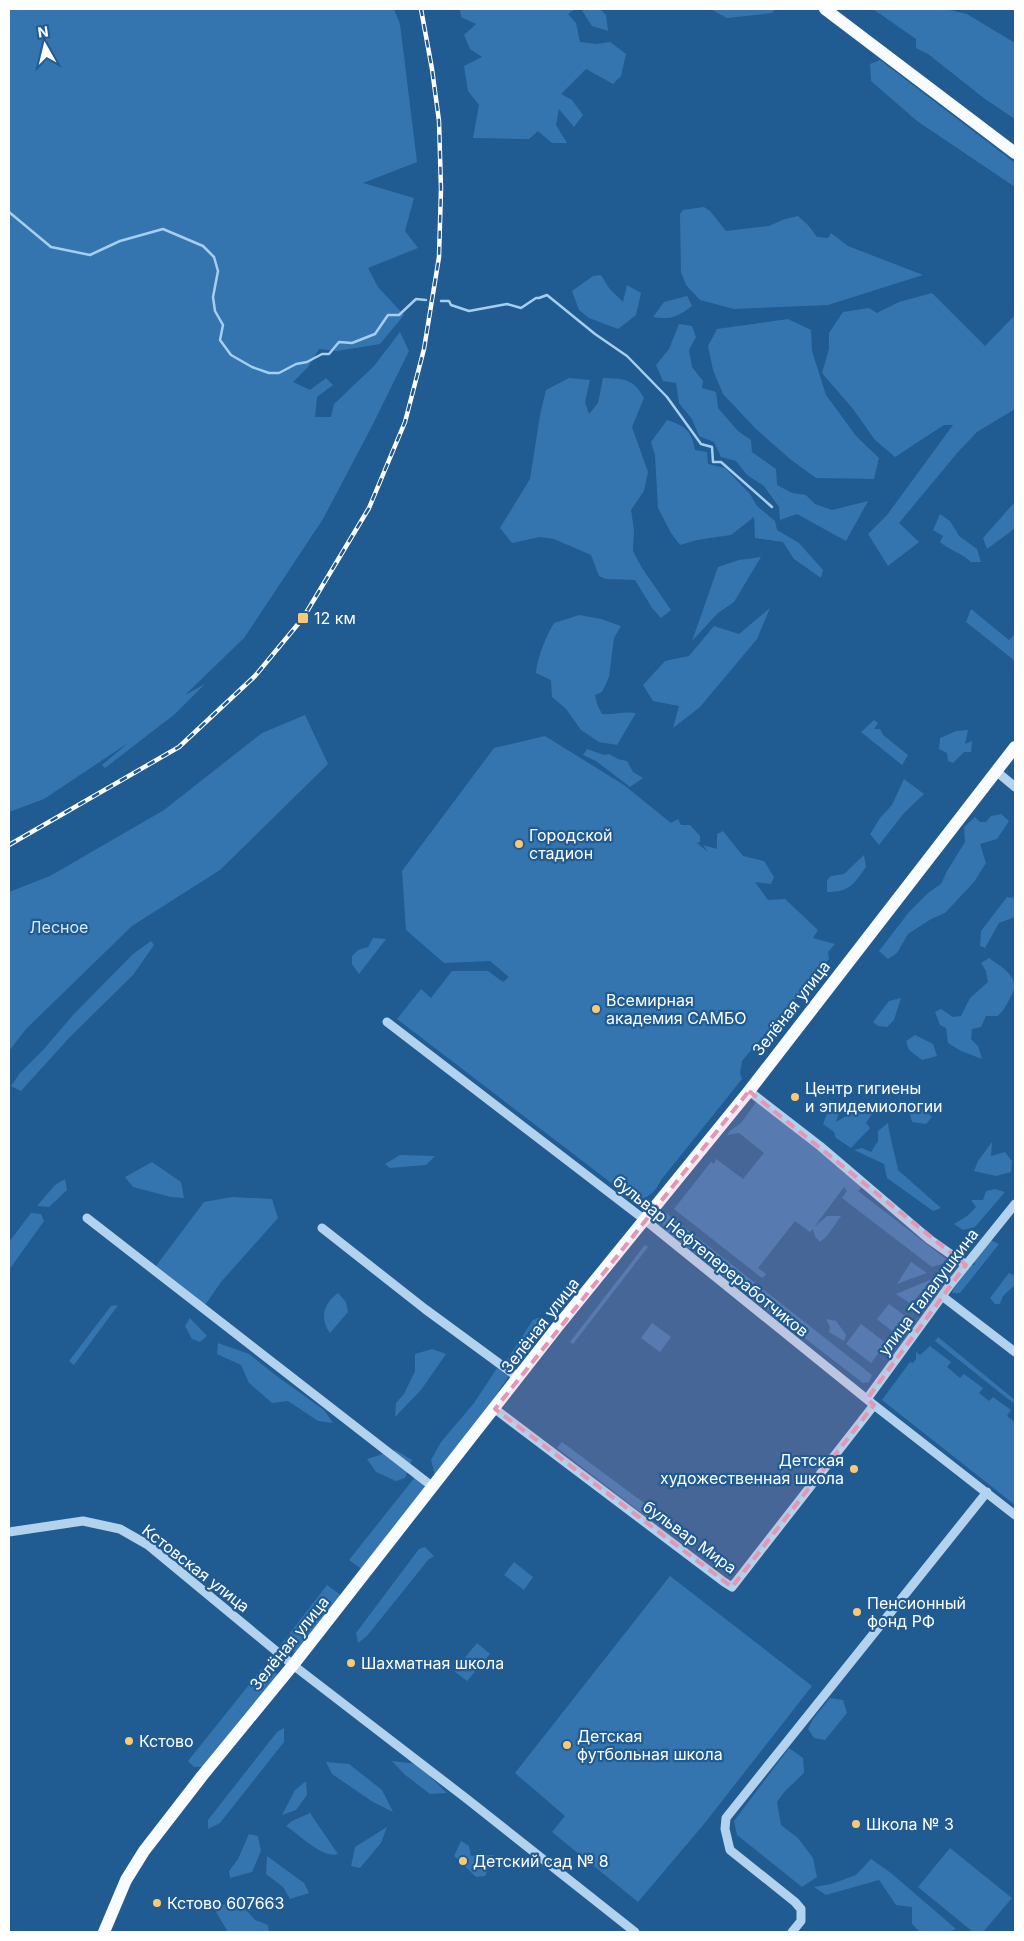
<svg xmlns="http://www.w3.org/2000/svg" width="1024" height="1941" font-family="Inter,sans-serif">
<style>
.green{fill:#3475b0}
.lines{fill:none;stroke-linecap:round;stroke-linejoin:round}
.stream{stroke:#a6ceef;stroke-width:2.5}
.minor{stroke:#b2d2ed;stroke-width:9}
.major{stroke:#f9fcff;stroke-width:12}
.rail-casing{stroke:#fff;stroke-width:4.5}
.rail{stroke:#205b92;stroke-width:2.5;stroke-dasharray:8;stroke-linecap:butt}
.marked{fill:#e497b5;fill-opacity:0.2;stroke:#e497b5;stroke-width:4;stroke-dasharray:10 6;stroke-linejoin:round}
.poi-dot{fill:#fbc873;stroke:#205b92;stroke-width:2}
.labels{text-anchor:middle;stroke-width:4.5;stroke-linejoin:round;paint-order:stroke}
.poi-label{font-size:16px;fill:#fff;stroke:#205b92;text-anchor:start}
.park-label{font-size:16px;fill:#d8eafa;stroke:#205b92}
.street-label{font-size:16px;fill:#fff;stroke:#205b92}
</style>
<rect width="100%" height="100%" fill="#205b92"/>
<path class="green" d="M9 9H394L400 24 417 162 363 183 414 198 405 231 418 248 368 268 378 287 404 315 380 344 337 351 319 349 308 367 293 382 310 390 326 378 333 385 317 397 315 417H331L334 404 374 366 400 332 409 351 372 426 323 519 244 638 185 695 205 684 175 714 105 768 102 765 128 743 44 799 9 812Z
M460 9H575L568 14 576 23 580 42 597 44 610 42 626 54 621 76 613 84 586 69 561 94 572 100 583 115 574 127 559 109 556 125 567 143H552L538 131 529 139 473 138 479 105 468 91 464 66 482 57 470 49 464 35 476 24 461 17Z
M581 9H600L606 15 608 31 592 26Z
M710 9H775L772 13 727 18Z
M873 9H945L967 14 1015 43V119L985 99 928 54 916 48V39Z
M880 60 1015 163V187L917 121 871 81 870 64Z
M704 207 710 211 726 231 769 226 785 219 798 216 808 225 817 237 828 238 831 233 848 246 923 275 828 305 734 309 700 300 686 285 681 272 680 214 683 210Z
M601 275 609 288 623 302 627 285 641 293 636 315 618 329 589 318 579 310 572 291 593 276Z
M932 293 985 346 1015 315V409L977 432 958 452 899 523 919 542 888 566 868 534 887 515 953 425H944L895 457 875 440 853 409 822 373 829 349V333L843 312 869 308 877 313 899 302Z
M687 296 692 306C677 317 671 320 653 317L664 302Z
M788 319 811 330 812 351 826 395 856 436 879 458 874 479 816 478 790 459 756 429 723 394 713 370 708 346 717 329Z
M679 324 692 326 696 337 689 350 692 367 703 381 702 388 716 392 718 408 738 431 751 440 752 452 776 469 777 485 792 493 806 495 815 504 832 510 868 501 846 541 797 514 780 520 779 507 764 486 747 475 736 461 721 457 714 442 699 436 692 419 679 403 676 383 663 381 656 365 669 349Z
M569 378 590 380 585 402 589 414 598 403 603 378C624 379 633 378 644 398L632 427 648 472 644 491 631 510 634 530 633 551 642 568 671 610 661 618 652 608 635 580 606 579 599 576 591 555 554 539 540 537 512 543 500 528 530 479 540 415 546 390Z
M667 420C685 426 692 431 695 450L707 452 708 464 725 468 750 494 757 506 775 521 777 530 799 543 823 570 821 578 794 559 783 542 755 538 754 517 731 535 697 540 680 545 671 533 658 508 655 455 651 442Z
M1013 504 1015 505 1014 529 987 549 983 538Z
M940 514 950 521 959 536 977 549 981 562H971C962 553 949 550 940 542L943 536 933 530Z
M761 557 734 602 718 613 692 641 718 567 739 560Z
M770 608 757 639 700 707 673 728 679 706 653 701 643 685 665 661 689 656 714 626 739 634Z
M971 609 1009 640 1015 634V661L966 622Z
M579 615 601 619 621 626 614 638 609 677 602 692 595 695 597 704 602 714C614 715 624 711 636 713L617 745 599 742 581 730 566 709 552 697 551 680 536 673C537 658 546 636 554 623Z
M305 715 328 764 220 870 132 926 26 1029 9 1051V892L50 876 164 810 262 733Z
M874 720 878 723 874 729H880L883 735 908 755 902 765 861 732Z
M968 730 965 744 972 741 971 752H964L953 763 948 761 947 753 939 749 940 738 956 731Z
M545 736 624 785 671 823 678 819 681 825H690L700 836V842L697 843 708 852 703 845 717 849V834L723 831 743 856 764 861 774 877 771 884 755 882 768 900 785 899 818 930 813 938 835 944 828 952 829 959 742 1061 740 1073 742 1079 661 1180C654 1195 643 1204 627 1195L397 1019 421 989 431 998 452 971H488L503 982 509 977 490 961 444 963 406 930 402 871 494 748Z
M587 749 604 755 609 754 618 759 627 761 633 772 643 778 630 787 596 761 583 755Z
M904 779 924 794 904 813 879 845 870 834 880 818 892 805Z
M1001 814 1009 821 997 839 980 844 986 863 974 882 945 913 931 919 908 934 897 953 888 959 879 951 909 912 928 893 941 884 947 871 965 842 964 827 975 817 980 822H986L991 816Z
M864 855 866 867C854 884 850 892 827 892V880L831 876 844 874Z
M1007 897 1015 898V917L999 923 985 948 980 946 981 931Z
M373 938 386 939 359 974 352 964V956L358 950 368 947Z
M151 941 154 945 133 975 69 1038 21 1091 11 1086 20 1073 43 1050 73 1015 133 954Z
M989 958C1003 968 1022 978 1011 996 1007 1004 1004 1010 998 1016H986L981 1027 972 1029 971 1039 978 1046 982 1059 961 1051 948 1043 946 1028 940 1025 935 1012 941 1009 953 1017 961 1016 970 998 988 982 986 971 981 963Z
M901 998 894 1020 887 1027 878 1026 873 1022 889 1001Z
M915 1035 933 1044 937 1056 922 1060 909 1050 906 1041Z
M757 1101 851 1177 862 1187 858 1191 946 1259 942 1264 932 1267 842 1198 847 1191 844 1187 814 1227 827 1216H841L827 1236 820 1242 815 1236 813 1229 810 1232 795 1221 758 1268 766 1274 762 1278 674 1209 711 1162 714 1164 716 1159 743 1179 764 1153 739 1133 727 1135 730 1131 741 1123Z
M912 1103 922 1108 932 1117 926 1124 912 1122 910 1114Z
M842 1104 836 1122C851 1113 858 1107 876 1108L866 1123 870 1128 851 1148 836 1138 834 1132 823 1124 827 1114Z
M888 1123C890 1139 895 1153 898 1170L941 1208 933 1211 887 1178 884 1164 854 1150 862 1148 871 1152 878 1141V1131Z
M992 1142 991 1156 1005 1152 1012 1161 1011 1172 996 1176 974 1171 978 1161Z
M400 1155 435 1156 426 1165 390 1168 385 1164Z
M152 1162 181 1182 184 1198 171 1197 133 1187 125 1177Z
M65 1179 67 1190 49 1207 37 1206 55 1185Z
M995 1189 1005 1192 975 1227 963 1230 954 1224 967 1216 976 1207 971 1200H983L986 1191Z
M232 1197 272 1199 278 1218 221 1282 205 1305 156 1266 204 1202Z
M665 1212 872 1375 869 1382 863 1383 665 1230 662 1221Z
M31 1213 41 1214 44 1221 9 1270V1242Z
M990 1240 999 1244 960 1293H952L955 1284 969 1265H975L973 1258Z
M645 1245 648 1247 573 1344 570 1342Z
M911 1262 927 1273 897 1284Z
M1009 1273 1015 1276V1285L1003 1296 1000 1304H995L990 1298Z
M932 1279 911 1304 896 1294Z
M338 1293 346 1302 348 1312 330 1333C319 1318 324 1303 338 1293Z
M889 1304 905 1316 893 1332 877 1319Z
M118 1305 116 1308 74 1365 69 1361 111 1306Z
M541 1317 547 1327 519 1365H512L506 1361 533 1320Z
M190 1318 207 1336 200 1342 192 1339 185 1326Z
M826 1319 836 1321 846 1335 844 1341 829 1332 830 1327Z
M652 1323 671 1337 660 1352 641 1338Z
M861 1324 886 1343 871 1363 846 1344Z
M938 1337 1015 1400 1013 1403 935 1341Z
M218 1343 249 1354 278 1377 324 1410 333 1423 318 1421 288 1401 272 1403 249 1383 241 1365 217 1354Z
M930 1346 951 1362 947 1367 960 1378 964 1374 983 1388 979 1393 989 1401 993 1397 1011 1410 1007 1416 1015 1422V1505L882 1400 910 1362 913 1363 916 1359V1352L920 1355Z
M432 1349 446 1354 421 1390 395 1417 396 1403 404 1394 415 1371V1354Z
M497 1368 509 1376 481 1417 435 1475 431 1460 441 1442 474 1403Z
M562 1442 652 1509 647 1517 557 1448Z
M395 1450 412 1460 405 1478 396 1481 376 1472 367 1459Z
M415 1477 425 1487 363 1570 349 1560Z
M425 1547 434 1556 428 1560 367 1636 358 1643 356 1633 419 1549Z
M514 1562 533 1577 524 1590 504 1575Z
M670 1576 812 1686 704 1824 638 1902 552 1832 565 1816 515 1773Z
M327 1585 342 1596 298 1651C290 1654 286 1650 280 1646Z
M477 1643 490 1654 467 1681 454 1671Z
M264 1666 279 1675 204 1767H194L188 1761Z
M830 1698 843 1700 847 1713 825 1740 814 1738 808 1729 813 1719Z
M284 1728V1742L220 1823 208 1829V1820L277 1732Z
M789 1748 803 1758 804 1773 785 1791 777 1802 781 1825 798 1838 813 1858 817 1877 802 1887 737 1835 734 1821Z
M392 1761 417 1764 447 1793 430 1794 404 1774Z
M326 1762 349 1764 382 1790 393 1812 373 1802 332 1774Z
M306 1781 307 1795 296 1810 282 1815 295 1790Z
M310 1813 338 1854C323 1859 298 1834 286 1826L292 1821Z
M387 1827 381 1843 360 1868 351 1866 355 1847Z
M249 1834 258 1836 261 1851 252 1872 230 1878 229 1871 238 1859Z
M461 1841 469 1846 471 1856 494 1855 485 1876 476 1877 454 1856Z
M950 1848 1012 1898 983 1932H973L918 1887Z
M267 1856 304 1883 309 1893 290 1899 283 1887 266 1874Z
M871 1859 891 1873 956 1929 949 1932H920L912 1924V1907L896 1905 879 1880 826 1895 814 1887 831 1884 856 1875Z
M236 1902 243 1906 255 1920 268 1925 269 1932H228L213 1907Z"/>
<g class="lines">
<path class="stream" d="M9 212 51 247 90 255 120 241 163 229 203 246 214 257 218 271 213 297 215 311 223 325 220 340 231 355 252 367 269 373H279L296 364 307 362 322 354H329L339 342 352 343 375 334 388 315H399L416 299 426 300
M441 301H449L451 305 469 311 507 304 521 308 536 298H539L547 295 595 334 627 356 667 397 701 444 712 447 713 462H721L772 507"/>
<path class="minor" d="M996 771 1015 787
M387 1022 645 1220 874 1405 1015 1515
M749 1091 820 1146 929 1239 966 1265
M87 1218 433 1487
M322 1228 425 1309 519 1378
M942 1296 1015 1352
M867 1399 950 1285 1015 1204
M495 1409 724 1582 732 1587 874 1405
M9 1532 83 1521 120 1529 148 1545 293 1665 467 1799 635 1932
M792 1932 801 1921V1909L795 1902 730 1850 725 1829 726 1818 987 1492"/>
<path class="major" d="M825 9 1015 153
M104 1932 126 1880 144 1851 202 1776 293 1665 558 1326 749 1091 1015 747"/>
<defs>
<path id="rail" d="M9 845 179 747 255 676 303 618 369 508 405 422 424 349 439 257 441 189 439 121 432 69 421 9"/>
</defs>
<use href="#rail" class="rail-casing"/>
<use href="#rail" class="rail"/>
</g>
<path class="marked" d="M749 1091 966 1265 867 1399 874 1405 732 1587 495 1409Z"/>
<g class="poi-dot">
<rect x="297" y="612" width="12" height="12" rx="2.5"/>
<circle cx="519" cy="844" r="5"/>
<circle cx="596" cy="1009" r="5"/>
<circle cx="795" cy="1097" r="5"/>
<circle cx="854" cy="1469" r="5"/>
<circle cx="857" cy="1612" r="5"/>
<circle cx="351" cy="1663" r="5"/>
<circle cx="129" cy="1741" r="5"/>
<circle cx="567" cy="1745" r="5"/>
<circle cx="856" cy="1824" r="5"/>
<circle cx="463" cy="1861" r="5"/>
<circle cx="157" cy="1903" r="5"/>
</g>
<g class="labels">
<g class="poi-label">
<text x="314" y="624">12 км</text>
<text x="529" y="841">Городской<tspan x="529" dy="18">стадион</tspan></text>
<text x="606" y="1006">Всемирная<tspan x="606" dy="18">академия САМБО</tspan></text>
<text x="805" y="1094">Центр гигиены<tspan x="805" dy="18">и эпидемиологии</tspan></text>
<text x="844" y="1466" text-anchor="end">Детская<tspan x="844" dy="18">художественная школа</tspan></text>
<text x="867" y="1609">Пенсионный<tspan x="867" dy="18">фонд РФ</tspan></text>
<text x="361" y="1669">Шахматная школа</text>
<text x="577" y="1742">Детская<tspan x="577" dy="18">футбольная школа</tspan></text>
<text x="139" y="1747">Кстово</text>
<text x="866" y="1830">Школа № 3</text>
<text x="473" y="1867">Детский сад № 8</text>
<text x="167" y="1909">Кстово 607663</text>
</g>
<g class="park-label">
<text x="59" y="933">Лесное</text>
</g>
<g class="street-label">
<text transform="translate(791 1008) rotate(-52)" y="6">Зелёная улица</text>
<text transform="translate(711 1256) rotate(39)" y="6">бульвар Нефтепереработчиков</text>
<text transform="translate(928 1292) rotate(-53)" y="6">улица Талалушкина</text>
<text transform="translate(540 1325) rotate(-52)" y="6">Зелёная улица</text>
<text transform="translate(690 1537) rotate(36)" y="6">бульвар Мира</text>
<text transform="translate(196 1568) rotate(38)" y="6">Кстовская улица</text>
<text transform="translate(289 1643) rotate(-51)" y="6">Зелёная улица</text>
</g>
</g>
<rect width="1024" height="1941" fill="none" stroke="#ffffff" stroke-width="20"/>
<g transform="translate(45 45) rotate(352)" stroke="#205b92" stroke-width="4" paint-order="stroke">
<path d="M0-4L9 19L0 12L-9 19Z" fill="#ffffff"/>
<text y="-8" font-size="14" font-weight="bold" text-anchor="middle" fill="#ffffff">N</text>
</g>
</svg>
